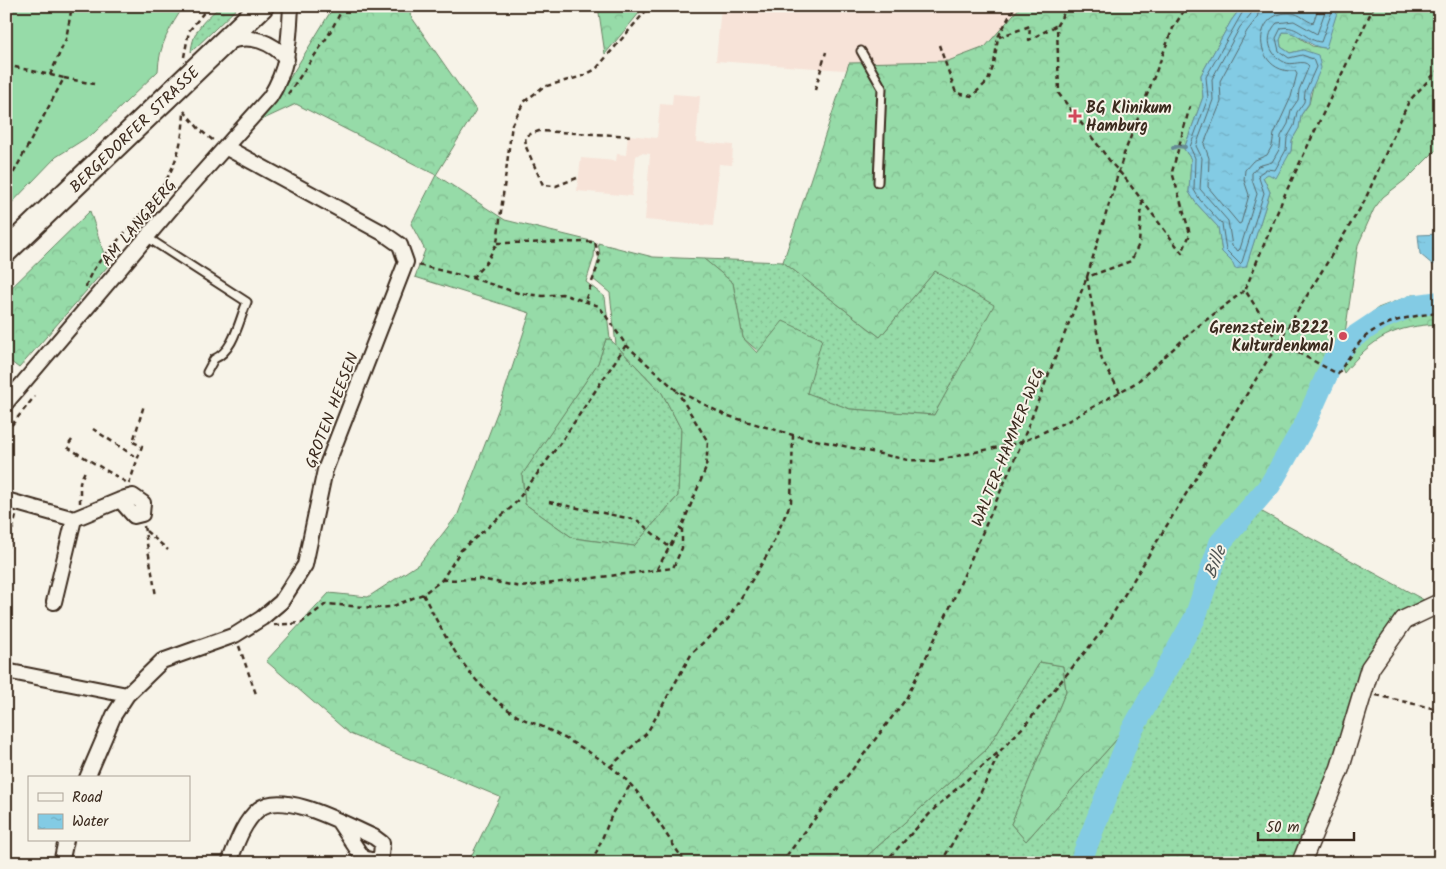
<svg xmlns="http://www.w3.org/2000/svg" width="1446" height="869" font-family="Kalam,sans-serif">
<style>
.built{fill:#f7e3d8}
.grass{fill:url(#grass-dots);stroke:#688263}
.forest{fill:url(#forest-crowns);stroke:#688263}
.garden{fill:#96dba8;stroke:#688263}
.water{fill:url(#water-ripples);stroke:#668b95}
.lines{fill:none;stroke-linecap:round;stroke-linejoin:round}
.shore{stroke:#586a6d;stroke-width:1}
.stream{stroke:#668b95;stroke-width:4}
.river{stroke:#83cbe4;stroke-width:22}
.service-casing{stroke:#3b2a1e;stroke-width:11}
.minor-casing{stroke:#3b2a1e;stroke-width:18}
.tertiary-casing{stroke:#3b2a1e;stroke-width:21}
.primary-casing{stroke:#3b2a1e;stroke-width:26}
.path{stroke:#3b2a1e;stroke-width:2.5;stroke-dasharray:5 4;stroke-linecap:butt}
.service{stroke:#f7f3e8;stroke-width:7}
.minor{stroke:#f7f3e8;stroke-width:14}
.tertiary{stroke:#f7f3e8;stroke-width:18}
.primary{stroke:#f7f3e8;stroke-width:22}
.path-bridge{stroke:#3b2a1e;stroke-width:2.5;stroke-dasharray:5 4;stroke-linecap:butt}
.poi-dot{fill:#d1495b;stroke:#f7f3e8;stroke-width:2}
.labels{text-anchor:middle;stroke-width:4;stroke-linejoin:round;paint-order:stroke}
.poi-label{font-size:16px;font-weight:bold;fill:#3b2a1e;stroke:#f7f3e8;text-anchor:start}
.street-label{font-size:16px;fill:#3b2a1e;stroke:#f7f3e8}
.water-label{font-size:18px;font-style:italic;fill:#4d5250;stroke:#f7f3e8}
</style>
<defs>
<pattern id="grass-dots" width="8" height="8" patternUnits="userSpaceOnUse" patternTransform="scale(1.25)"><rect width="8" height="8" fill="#96dba8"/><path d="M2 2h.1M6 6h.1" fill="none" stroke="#82bc90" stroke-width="1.8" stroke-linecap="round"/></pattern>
<pattern id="forest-crowns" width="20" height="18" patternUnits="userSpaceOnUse" patternTransform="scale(1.25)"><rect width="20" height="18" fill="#96dba8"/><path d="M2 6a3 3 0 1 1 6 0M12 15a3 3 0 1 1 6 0" fill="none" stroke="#82bc90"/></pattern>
<pattern id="water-ripples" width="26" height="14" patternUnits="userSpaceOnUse" patternTransform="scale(1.25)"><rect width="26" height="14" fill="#83cbe4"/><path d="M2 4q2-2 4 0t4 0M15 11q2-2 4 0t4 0" fill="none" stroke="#72aec3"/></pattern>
</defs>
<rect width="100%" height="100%" fill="#f7f3e8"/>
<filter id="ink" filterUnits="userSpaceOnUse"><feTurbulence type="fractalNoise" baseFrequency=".02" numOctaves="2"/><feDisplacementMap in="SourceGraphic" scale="10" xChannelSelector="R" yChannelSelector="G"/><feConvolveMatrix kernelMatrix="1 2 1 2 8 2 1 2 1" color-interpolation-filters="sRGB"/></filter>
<g filter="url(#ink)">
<path class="built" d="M721 6H1164L955 78 716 61Z
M673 94 700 96 696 142 733 145 732 165 719 164 713 226 645 220 650 154 641 153 636 156 632 196 577 191 581 158 616 161 617 154 626 155 628 135 657 138 660 104 672 105Z"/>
<path class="grass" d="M221 6H239L191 52C193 30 204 20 221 6Z
M704 259 783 262 880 337 935 271 995 305 934 415 850 409 806 393 743 338 733 283Z
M606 339H610L662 393 681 429 678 496 634 546 573 538 525 504 522 474 598 363Z
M1253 507 1424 600 1401 612 1361 666 1331 769 1301 846 1292 863H1088L1136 731 1195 619 1221 543Z
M1040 662 1063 666 1066 691 1011 824 1026 841 1125 730 1074 863H864L868 855 987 749Z"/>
<path class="forest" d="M334 6H415L410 15 476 110 436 175 505 220 595 242 594 257 586 282 605 297 610 339H606L598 363 522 475 525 504 573 538 634 546 678 496 681 429 662 393 616 345 610 293 593 279 600 254 598 243 653 257 704 259 733 283 743 338 757 353 783 321 822 339 807 393 850 409 934 415 994 305 935 271 880 337 783 262 849 63 948 61 985 47 1021 6H1242L1231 21 1201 75 1203 97 1184 149 1191 159 1189 192 1196 203 1218 227 1222 252 1232 262 1246 266 1270 192 1263 177 1291 151 1292 140 1299 128 1301 115 1309 104 1314 82 1303 50 1290 53 1281 47 1280 40 1283 32H1291L1312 46 1325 48 1339 6H1440V146L1409 177 1383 197 1374 209 1358 245 1345 333 1378 308 1412 295H1440V324C1394 326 1373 337 1344 373L1336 353 1324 392 1307 425 1271 487 1221 543 1195 619 1125 730 1026 841 1011 824 1066 691 1063 666 1040 662 987 749 868 855 864 863H468L500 797 350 734 266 661 329 593 368 597 420 563 458 514 499 408 530 313 415 277 425 250 411 224 436 175 296 104 255 123 288 81Z
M598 6H645L605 54Z
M90 211 108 266 19 368 6 358V293Z"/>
<path class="garden" d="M6 6H184C170 27 159 45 158 71L94 133 56 157 6 209Z"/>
<path class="water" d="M1242 6H1339L1326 48C1309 48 1299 31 1283 32L1280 40 1281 47 1290 53 1303 50 1318 55 1321 68 1310 93 1309 103 1301 115 1299 128 1292 140 1291 151 1276 178 1268 174 1263 177 1270 192 1246 267 1235 269 1232 262 1222 252 1218 227 1196 203 1189 192 1191 159 1184 149 1203 97 1201 75 1231 21Z
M1440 234V261L1433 265 1420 254 1418 235Z"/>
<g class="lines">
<path class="shore" d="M1246 6 1206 77 1208 98 1190 147 1195 158 1194 190 1200 200 1222 224 1226 250 1240 264 1242 262 1264 193 1258 175 1266 169 1275 170 1286 150 1287 138 1294 126 1297 112 1304 102 1305 92 1316 67 1313 59 1302 55 1289 58 1279 51 1276 38 1281 28C1298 24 1306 41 1321 42L1334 6
M1252 6 1251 14 1240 27 1212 79 1213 100 1196 146 1202 158 1200 189 1228 221 1232 246 1238 251 1240 249 1257 194 1252 180V173L1258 166 1272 162 1280 148 1281 136 1288 124 1291 110 1298 100 1299 90 1309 66C1303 58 1293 67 1284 62 1268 54 1264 36 1277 23L1294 21 1317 34 1327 6
M1260 6 1257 18 1247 31 1220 81 1221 102 1204 144 1209 158 1208 187 1239 224 1241 223 1249 195 1244 180 1245 170 1253 161 1267 155 1272 146 1274 134 1291 97 1297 74 1295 71C1253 74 1249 10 1292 13 1300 14 1306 21 1313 23L1319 6"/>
<path class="stream" d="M1173 148 1177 146 1185 147"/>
<path class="river" d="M1080 863 1131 732 1195 618 1220 543 1270 485 1305 424 1334 359 1351 339 1381 319 1412 306 1440 302"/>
<defs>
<path id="service" d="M861 51 882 88 878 182
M148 238 247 302C239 320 234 351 214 359L207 372"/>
<path id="minor" d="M228 42C250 33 272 42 287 59
M6 403 179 199 270 97C289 67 289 41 291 6
M6 500 74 519 125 498 133 496 143 503 142 514 134 516 120 500
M54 602 74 519
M6 671 127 695
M87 778 114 715 127 695 162 661 235 635 262 618 281 602 305 565 325 470 406 262 400 245 383 233 227 148
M61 863 66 840
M229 863C236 845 243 822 259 809 284 789 348 826 374 837L382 843 381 856 374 861 363 858 339 822"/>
<path id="tertiary" d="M1301 863 1340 768 1370 668 1404 620 1440 603"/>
<path id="primary" d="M6 251 262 6"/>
</defs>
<use href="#service" class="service-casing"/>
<use href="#minor" class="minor-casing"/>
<use href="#tertiary" class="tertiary-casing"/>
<use href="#primary" class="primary-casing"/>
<path class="path" d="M1068 6 1057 25 1059 94 1113 165
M1374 6 1285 194 1245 290 1278 342 1338 374C1345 363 1352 352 1360 342 1378 321 1415 315 1440 313
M166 10 168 6
M6 18 10 6
M999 37 1030 26 1029 40 1057 25
M939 45 956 93 972 96 988 81 994 64 998 37 1015 6
M184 57 189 31 209 6
M6 65 64 78 6 187
M50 75 66 39 72 6
M64 78 94 84
M815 90 826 52
M288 94 328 36 344 6
M184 111 200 130 214 141
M577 178 556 186 543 185 526 147 525 136 539 131 633 136
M1125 178 1182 253 1190 234 1172 172 1190 106
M497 243 595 242 600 260 585 301
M472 278 486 263 497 243 512 124 524 102 543 87 583 76 596 69 650 6
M86 287C89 272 102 258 113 246 153 200 182 176 184 111
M626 345 676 390 725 415 793 435 908 460 934 461 1022 442 1072 419 1137 382 1197 327 1245 290
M1120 392 1102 360 1087 277 1131 261 1139 244 1142 202
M93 429 137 458
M6 432 35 396
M72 440 67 447 129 484
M129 484 142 446 133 442 144 405
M549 502 637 520 668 546
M80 503V482L85 471
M144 526 156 596
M146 531 168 550
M6 556 16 516
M657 569 681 527
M442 580 480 579 521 587 673 568 682 548V526L706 468 708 442 677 391
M423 594C446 640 470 684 514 714 523 720 535 723 545 728 574 743 609 761 631 785 652 808 667 838 686 863
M274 625 301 623 326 604 377 608 391 607 423 594 442 580 461 550 513 506 561 442 626 345 599 306 562 294 543 296 518 293 472 278 418 265
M239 646 256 694
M1376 695 1440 710
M610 767 647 733 692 653 728 619 769 552 791 502 793 435
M592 863 613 812 631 784
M781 863 906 699 950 607 1022 442 1087 277 1124 154 1173 28 1187 6
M884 863 937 806 1001 750 1026 724 1103 630 1364 202 1409 101 1440 68
M941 863 979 796 1000 752"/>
<use href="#service" class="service"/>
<use href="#minor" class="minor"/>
<use href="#tertiary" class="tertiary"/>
<use href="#primary" class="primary"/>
<path class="path-bridge" d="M1113 165 1125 178"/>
</g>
</g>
<g class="poi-dot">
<path d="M1072.5 108.5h5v5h5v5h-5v5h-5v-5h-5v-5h5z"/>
<circle cx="1343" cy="336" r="5"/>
</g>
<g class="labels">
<g class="poi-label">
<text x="1086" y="113">BG Klinikum<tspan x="1086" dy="18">Hamburg</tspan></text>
<text x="1333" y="333" text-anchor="end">Grenzstein B222,<tspan x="1333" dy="18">Kulturdenkmal</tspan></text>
</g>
<g class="street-label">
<text transform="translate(134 129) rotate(-44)" y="6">BERGEDORFER STRASSE</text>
<text transform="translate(138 222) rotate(-50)" y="6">AM LANGBERG</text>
<text transform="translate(331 410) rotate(-69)" y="6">GROTEN HEESEN</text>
<text transform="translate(1007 447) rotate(-68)" y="6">WALTER-HAMMER-WEG</text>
</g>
<g class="water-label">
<text transform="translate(1215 562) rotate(-69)" y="6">Bille</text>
</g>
</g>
<rect width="1446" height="869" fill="none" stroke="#f7f3e8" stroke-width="25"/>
<rect x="12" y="12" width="1421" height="844" fill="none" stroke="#3b2a1e" stroke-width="2" filter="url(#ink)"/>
<rect x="28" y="776" width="162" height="65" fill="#f7f3e8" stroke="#aca397"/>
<rect x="38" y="793" width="25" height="8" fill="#f7f3e8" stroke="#aca397"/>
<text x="72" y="802" font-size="15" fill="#3b2a1e">Road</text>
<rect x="38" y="814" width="25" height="15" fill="url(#water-ripples)" stroke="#aca397"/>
<text x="72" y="826" font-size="15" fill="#3b2a1e">Water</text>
<path d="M1258 832v8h96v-8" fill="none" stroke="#3b2a1e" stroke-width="2.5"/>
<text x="1266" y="832" font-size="15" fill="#3b2a1e" stroke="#f7f3e8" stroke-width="4" paint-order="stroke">50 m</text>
</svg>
